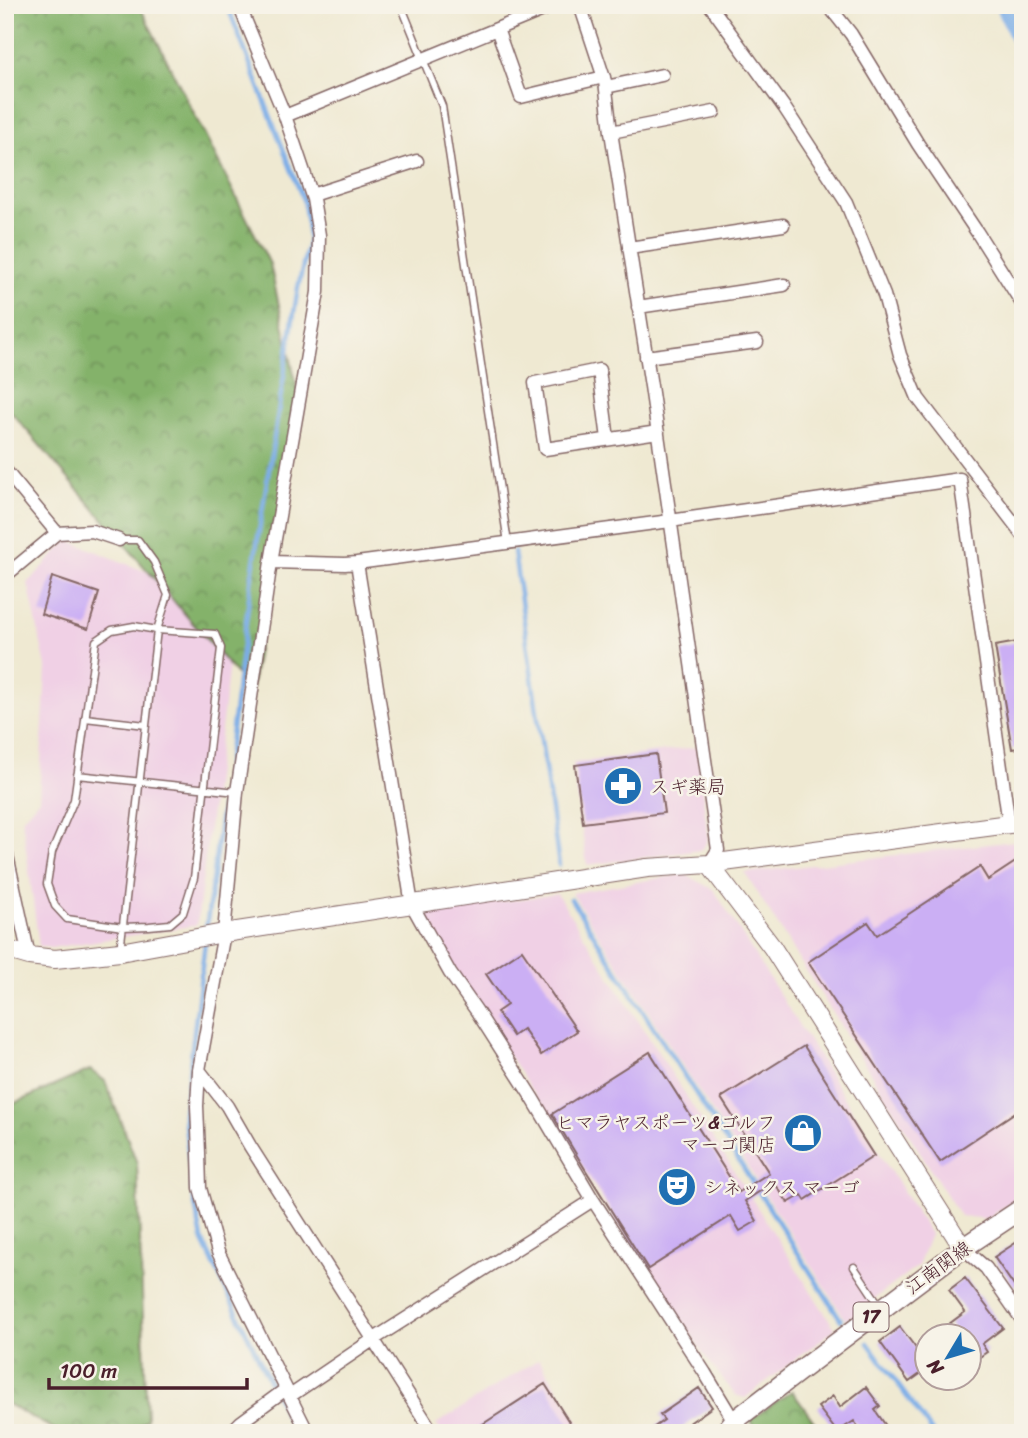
<svg xmlns="http://www.w3.org/2000/svg" width="1028" height="1438" font-family="Sriracha,'Klee One',sans-serif">
<style>
.built{fill:#f0d0e5}
.forest{fill:url(#forest-crowns);stroke:#67684b;stroke-width:2}
.lines{fill:none;stroke-linecap:round;stroke-linejoin:round}
.stream{stroke:#7cade7;stroke-width:4.5}
.river{stroke:#7cade7;stroke-width:24}
.building{fill:#cbaff4}
.lane-casing{stroke:#846665;stroke-width:9}
.street-casing{stroke:#846665;stroke-width:15}
.secondary-casing{stroke:#846665;stroke-width:20}
.primary-casing{stroke:#846665;stroke-width:22}
.lane{stroke:#fff;stroke-width:6}
.street{stroke:#fff;stroke-width:12}
.secondary{stroke:#fff;stroke-width:18}
.primary{stroke:#fff;stroke-width:19}
.labels{text-anchor:middle;stroke-width:5;stroke-linejoin:round;paint-order:stroke}
.shield{fill:#f7f3e8;stroke:#7e5f64;stroke-width:2}
.shield-label{font-size:18px;font-weight:bold;fill:#4a1f2b}
.poi-label{font-size:19px;fill:#4a1f2b;stroke:#f7f3e8;text-anchor:start}
.street-label{font-size:19px;fill:#4a1f2b;stroke:#f7f3e8}
</style>
<defs>
<pattern id="forest-crowns" width="20" height="18" patternUnits="userSpaceOnUse" patternTransform="scale(1.75)"><rect width="20" height="18" fill="#84b26b"/><path d="M2 6a3 3 0 1 1 6 0M12 15a3 3 0 1 1 6 0" fill="none" stroke="#6e9058"/></pattern>
</defs>
<rect width="100%" height="100%" fill="#f7f3e8"/>
<filter id="ink" filterUnits="userSpaceOnUse"><feTurbulence type="fractalNoise" baseFrequency=".0143" numOctaves="2"/><feDisplacementMap in="SourceGraphic" scale="14" xChannelSelector="R" yChannelSelector="G"/><feConvolveMatrix kernelMatrix="1 2 1 2 8 2 1 2 1" color-interpolation-filters="sRGB"/></filter>
<filter id="wash" filterUnits="userSpaceOnUse"><feTurbulence type="fractalNoise" baseFrequency=".00686" numOctaves="4" result="noise"/><feDisplacementMap in="SourceGraphic" scale="28" xChannelSelector="R" yChannelSelector="G"/><feGaussianBlur stdDeviation="1.57" result="paint"/><feColorMatrix in="noise" values="0 0 0 0 0 0 0 0 0 0 0 0 0 0 0 0 0 1.4 0 .05"/><feComposite in="paint" operator="in"/></filter>
<g filter="url(#wash)">
<rect width="100%" height="100%" fill="#efe9d2"/>
<path class="built" d="M68 540 236 608 197 925 51 948 39 946 22 819 39 799 46 667 28 583Z
M697 747 708 839 702 850 587 865 573 763Z
M1023 840V1192L988 1219 960 1216 745 873Z
M684 874 714 890 930 1234 918 1266 846 1320 572 893Z
M557 894 835 1329 745 1398 735 1395 705 1356 648 1270 460 980 424 922 425 912Z
M539 1359 586 1433H442L436 1424Z"/>
<path class="forest" d="M5 5H139L270 264 299 397 251 691 5 405Z
M90 1070 105 1081 137 1163 147 1420 127 1433H61L5 1403V1090L13 1104Z
M792 1391 822 1433H757L750 1420Z"/>
<g class="lines">
<path class="stream" d="M514 552 559 865
M571 899 841 1320
M206 930 252 575 298 288 309 239 304 202 227 5
M205 942 184 1115 193 1194 202 1239 294 1433
M868 1343 933 1433"/>
<path class="river" d="M1007 5 1023 39"/>
</g>
<g id="blocks">
<path class="building" d="M52 577 99 593 88 629 41 614Z
M1023 641V747L1012 749 995 646Z
M656 754 664 813 583 823 575 765Z
M1023 857V1107L940 1162 808 962 868 922 877 935 980 867 988 880Z
M522 950 577 1031 541 1055 523 1029 513 1036 497 1012 507 1005 486 974Z
M804 1046 874 1156 805 1200 802 1195 788 1203 774 1182 745 1201 757 1221 740 1231 731 1216 648 1269 585 1169 552 1114 650 1052 739 1192 769 1173 721 1098Z
M1023 1238V1281L1014 1286 994 1257Z
M965 1278 1003 1328 982 1344 987 1352 975 1360 974 1358 969 1362V1336H958L949 1324 965 1312 949 1290Z
M900 1327 927 1363V1369L909 1382 880 1342Z
M545 1384 576 1433H469Z
M866 1387 880 1406 875 1410 891 1433H863L854 1421 837 1432 818 1407 833 1396 840 1407Z
M699 1388 712 1407 675 1433H646L664 1420 660 1415Z"/>
</g>
</g>
<g filter="url(#ink)">
<use href="#blocks" fill-opacity="0" stroke="#846665" stroke-width="2"/>
<g class="lines">
<defs>
<path id="lane" d="M401 5 442 106 508 543
M119 540H138L154 562 168 595 157 630 120 951
M134 626 157 630 215 634 221 648 194 878 183 913 170 924 149 926 123 927 67 919 55 906 47 884 52 852 74 800 96 641 112 630Z
M85 718 146 725
M77 775 237 792
M854 1267 880 1306"/>
<path id="street" d="M239 5 285 116 313 199 319 235 318 292 271 562 237 792 224 933 199 1070 197 1106 199 1153 200 1188 218 1252 308 1433
M580 5 605 81 611 132 651 386 718 850 709 864
M710 5 784 107 846 202 884 295 900 355 918 398 1023 535
M828 5 851 34 918 144 977 232 1023 305
M497 29 521 97 604 77
M606 87 662 75
M285 116 555 5
M611 132 714 112
M312 195 417 161
M629 248 783 225
M638 307 784 285
M646 357 757 342
M608 439 599 370 535 383 545 449 658 432
M5 470 57 533
M271 562 345 564 357 563 670 521 960 479 1009 824
M357 563 412 905 450 973 476 1010 533 1099 593 1200 705 1373 734 1421
M5 576 57 533 92 531 119 540
M5 846 29 956
M199 1070 227 1106 250 1146 433 1433
M963 1248 986 1268 1023 1321
M290 1396 374 1339 593 1200
M230 1433 241 1422 286 1389"/>
<path id="secondary" d="M709 864 772 947 963 1248
M5 949 29 956 55 959 120 952 224 933 647 868 709 864 1009 824 1023 823"/>
<path id="primary" d="M724 1433 734 1421 798 1372 963 1248 1023 1208"/>
</defs>
<use href="#lane" class="lane-casing"/>
<use href="#street" class="street-casing"/>
<use href="#secondary" class="secondary-casing"/>
<use href="#primary" class="primary-casing"/>
<use href="#lane" class="lane"/>
<use href="#street" class="street"/>
<use href="#secondary" class="secondary"/>
<use href="#primary" class="primary"/>
</g>
</g>
<defs>
<symbol id="pharmacy-disc" viewBox="-11 -11 22 22"><circle r="9.5" fill="#1f6fb2" stroke="#f7f3e8"/><path d="M-2-6h4v4h4v4h-4v4h-4v-4h-4v-4h4Z" fill="#fff"/></symbol>
<symbol id="shop-disc" viewBox="-11 -11 22 22"><circle r="9.5" fill="#1f6fb2" stroke="#f7f3e8"/><path d="M-5-2.5h2.3a2.7 3.5 0 0 1 5.4 0H5L5.5 6h-11ZM-1.5-2.5h3a1.5 2.3 0 0 0-3 0Z" fill="#fff"/></symbol>
<symbol id="theatre-disc" viewBox="-11 -11 22 22"><circle r="9.5" fill="#1f6fb2" stroke="#f7f3e8"/><path d="M-5-5.5Q0-4 5-5.5V0Q5 5 0 6Q-5 5-5 0ZM-3.3-2.5H-1v1.5H-3.3ZM1-2.5H3.3v1.5H1ZM-2.8 1Q0 5.5 2.8 1Z" fill="#fff"/></symbol>
</defs>
<g fill-rule="evenodd">
<use href="#pharmacy-disc" x="601" y="764" width="44" height="44"/>
<use href="#shop-disc" x="781" y="1111" width="44" height="44"/>
<use href="#theatre-disc" x="655" y="1165" width="44" height="44"/>
</g>
<g class="labels">
<rect class="shield" x="853.5" y="1302.5" width="35" height="29" rx="5"/>
<g class="shield-label">
<text x="871" y="1323">17</text>
</g>
<g class="poi-label">
<text x="650" y="793">スギ薬局</text>
<text x="776" y="1129" text-anchor="end">ヒマラヤスポーツ&amp;ゴルフ<tspan x="776" dy="22">マーゴ関店</tspan></text>
<text x="704" y="1194">シネックス マーゴ</text>
</g>
<g class="street-label">
<text transform="translate(938 1267) rotate(-36)" y="7">江南関線</text>
</g>
</g>
<rect width="1028" height="1438" fill="none" stroke="#f7f3e8" stroke-width="28"/>
<g transform="translate(948 1357) rotate(232)"><circle r="33" fill="#f7f3e8" stroke="#b29e9c" stroke-width="2"/>
<path d="M0-5L12 26L0 18L-12 26Z" fill="#1f6fb2"/>
<text y="-10" font-size="19" font-weight="bold" text-anchor="middle" fill="#4a1f2b">N</text>
</g>
<path d="M49 1378v10h198v-10" fill="none" stroke="#4a1f2b" stroke-width="3.5"/>
<text x="60" y="1378" font-size="21" fill="#4a1f2b" stroke="#f7f3e8" stroke-width="5" paint-order="stroke">100 m</text>
</svg>
